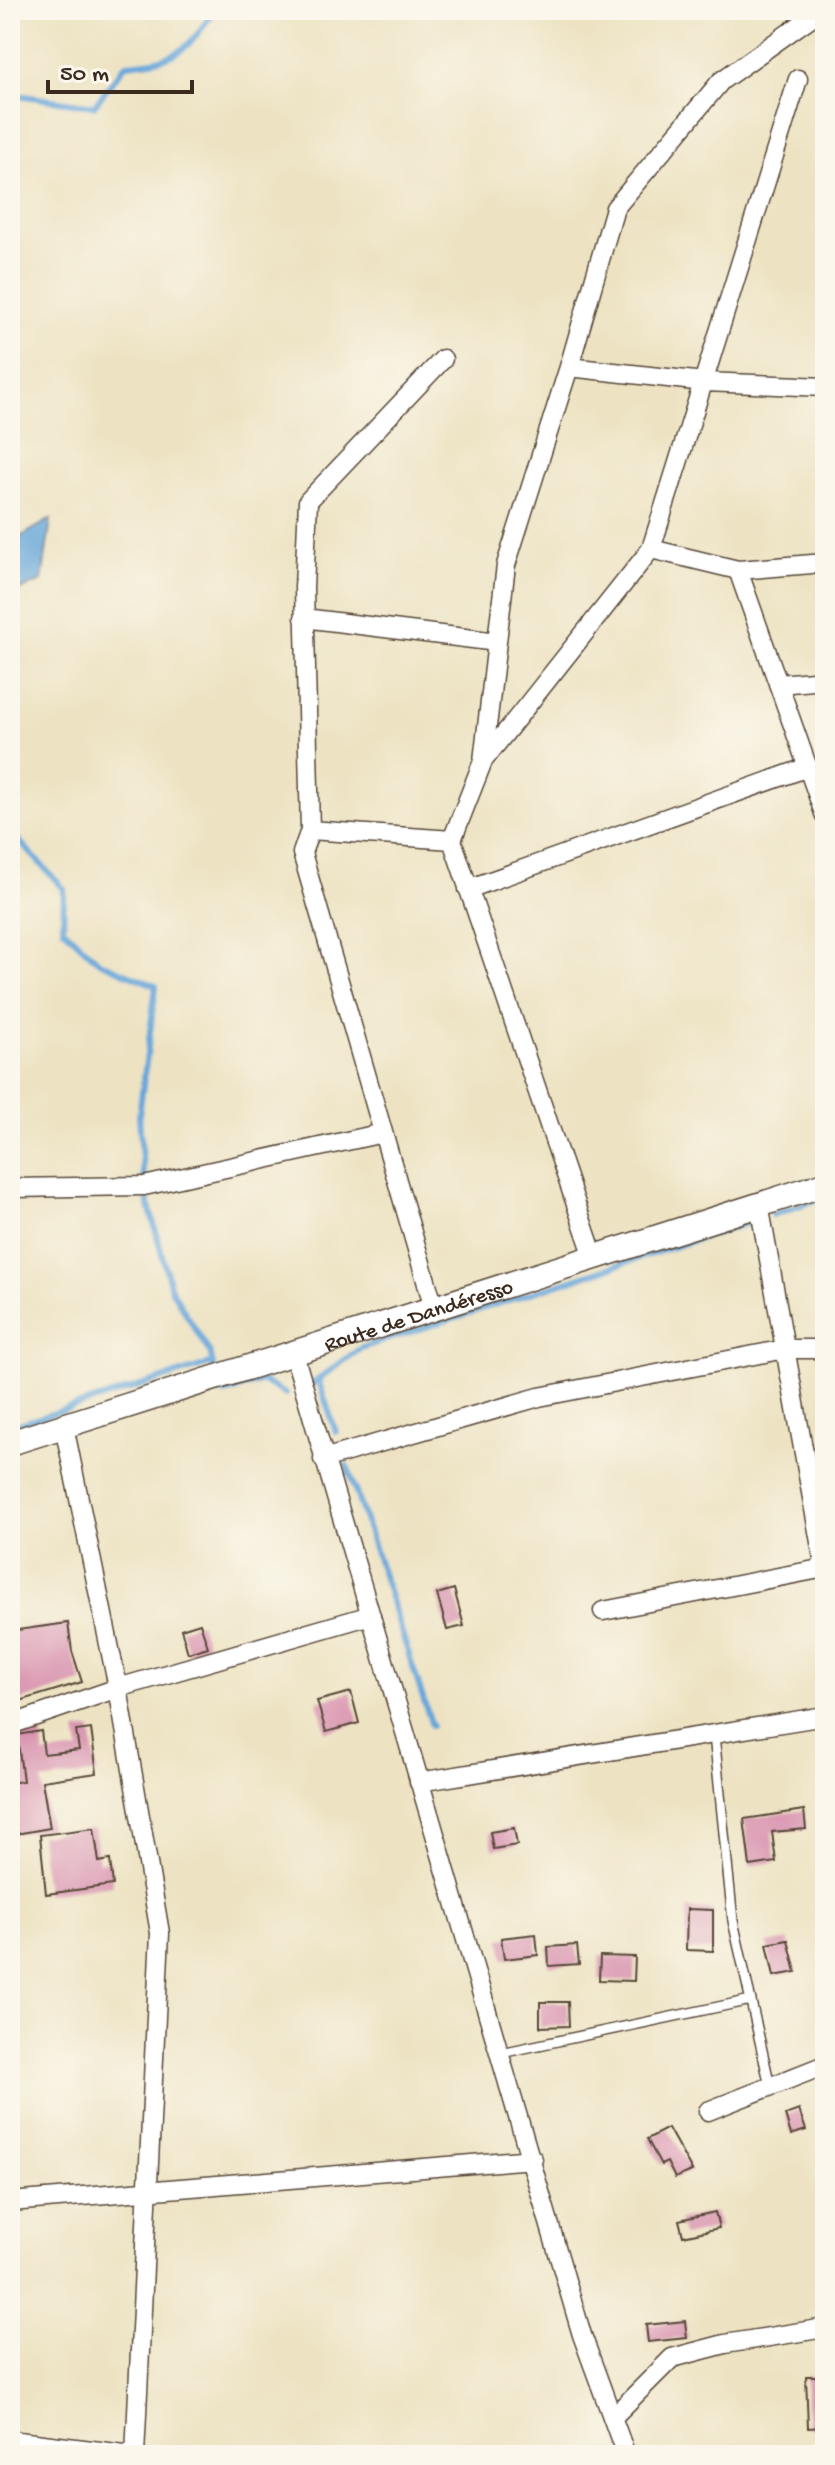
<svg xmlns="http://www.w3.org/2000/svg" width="835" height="2465" font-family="'Gochi Hand',sans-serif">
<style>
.water{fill:#67a6d9;stroke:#51687c;stroke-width:2}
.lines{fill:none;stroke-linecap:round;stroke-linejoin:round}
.stream{stroke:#67a6d9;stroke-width:6}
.building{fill:#d995b0}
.service-casing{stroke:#564637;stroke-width:12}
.minor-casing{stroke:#564637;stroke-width:21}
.tertiary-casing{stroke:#564637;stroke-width:27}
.service{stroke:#fff;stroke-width:9}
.minor{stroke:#fff;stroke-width:18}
.tertiary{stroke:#fff;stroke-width:24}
.labels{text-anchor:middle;stroke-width:6;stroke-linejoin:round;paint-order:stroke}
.street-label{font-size:22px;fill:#3b2a1e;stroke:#fbf7ec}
</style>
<rect width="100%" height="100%" fill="#fbf7ec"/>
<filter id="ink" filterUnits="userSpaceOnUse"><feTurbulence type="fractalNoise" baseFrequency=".0125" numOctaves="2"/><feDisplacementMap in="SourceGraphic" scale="16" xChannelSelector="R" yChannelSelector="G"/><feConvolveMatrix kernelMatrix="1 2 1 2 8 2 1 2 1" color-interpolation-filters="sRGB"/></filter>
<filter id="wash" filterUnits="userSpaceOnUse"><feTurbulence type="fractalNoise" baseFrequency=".006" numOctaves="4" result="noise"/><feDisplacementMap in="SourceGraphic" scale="32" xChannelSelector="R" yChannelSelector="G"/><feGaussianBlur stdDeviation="1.8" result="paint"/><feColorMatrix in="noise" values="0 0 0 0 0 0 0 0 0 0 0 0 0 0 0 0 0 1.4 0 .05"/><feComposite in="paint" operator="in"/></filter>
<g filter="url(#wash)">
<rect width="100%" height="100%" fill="#ede3c3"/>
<path class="water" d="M51 519 42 581 10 594V543Z"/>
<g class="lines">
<path class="stream" d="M10 94 94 106 126 64C176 60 187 53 214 10
M10 831 64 889 63 928 99 962 156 986 139 1115 144 1186 171 1289 211 1355 214 1373
M772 1215 825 1197
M318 1379 336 1432
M311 1385 361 1348 751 1222
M217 1391 225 1393 262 1381 285 1394
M10 1427 213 1363
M347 1465 432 1726"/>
</g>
<g id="blocks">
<path class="building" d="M454 1589 464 1626 447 1630 437 1594Z
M68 1623 72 1651 82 1682 10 1704V1631Z
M200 1623 208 1647 188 1653 181 1629Z
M351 1692 359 1723 326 1732 317 1701Z
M91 1729 97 1773 42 1781 50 1828 10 1835V1783L23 1781 17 1735 41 1731 44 1754 79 1750 76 1731Z
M804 1810 806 1829 772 1832 776 1862 750 1866 744 1819Z
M94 1828 99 1862 110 1860 113 1885 46 1894 40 1835Z
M514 1828 517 1845 493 1849 490 1832Z
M687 1909 713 1910V1951L686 1950Z
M536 1934 538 1955 504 1959 501 1938Z
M788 1940 796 1972 774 1976 767 1944Z
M577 1945 579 1964 549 1966 548 1947Z
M600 1956 635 1957 634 1981 599 1980Z
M540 2002H568L569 2026 540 2027Z
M799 2110 806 2130 791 2135 785 2115Z
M668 2128 692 2171 675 2178 667 2162 661 2165 647 2139Z
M715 2212 719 2228 683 2236 679 2220Z
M685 2321 687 2338 648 2342 646 2325Z
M806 2376H825V2427L808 2428Z"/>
</g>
</g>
<g filter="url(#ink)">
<use href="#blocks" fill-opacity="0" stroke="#564637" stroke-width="2"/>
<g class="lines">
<defs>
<path id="service" d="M714 1735 733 1921 770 2086
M501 2053 751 2000"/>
<path id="minor" d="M569 367 704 382 825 387
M651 549 798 79
M825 563 738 570 825 816
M738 570 651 549 483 761 506 565 569 367 615 208 721 81 821 10
M304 618 497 642
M778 684 825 680
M483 761 452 840 594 1257
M310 830 304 588 308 501 443 359
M468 889 808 767
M10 1188 144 1186 383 1133
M759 1204 825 1570
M434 1308 302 853 310 830 452 840
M294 1354 582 2335 626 2455
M64 1426 118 1688 160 1933 135 2455
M323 1459 539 1397 785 1349H825
M603 1611 825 1568
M10 1725 118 1688 371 1615
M419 1782 825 1716
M708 2111 825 2065
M10 2202 533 2159
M613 2417 672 2358 725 2344 825 2328
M10 2440 133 2455"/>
<g id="tertiary">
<path id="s1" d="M10 1443 825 1184"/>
</g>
</defs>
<use href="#service" class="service-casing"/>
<use href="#minor" class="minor-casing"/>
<use href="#tertiary" class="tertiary-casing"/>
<use href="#service" class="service"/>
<use href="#minor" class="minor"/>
<use href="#tertiary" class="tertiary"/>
</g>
</g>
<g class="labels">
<g class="street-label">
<text dy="8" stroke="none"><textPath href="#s1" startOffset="428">Route de Dandéresso</textPath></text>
</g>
</g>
<rect width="835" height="2465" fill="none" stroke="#fbf7ec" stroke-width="40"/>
<path d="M48 80v12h144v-12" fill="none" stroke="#3b2a1e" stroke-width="4"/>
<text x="60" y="80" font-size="24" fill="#3b2a1e" stroke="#fbf7ec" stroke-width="6" paint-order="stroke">50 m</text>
</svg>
